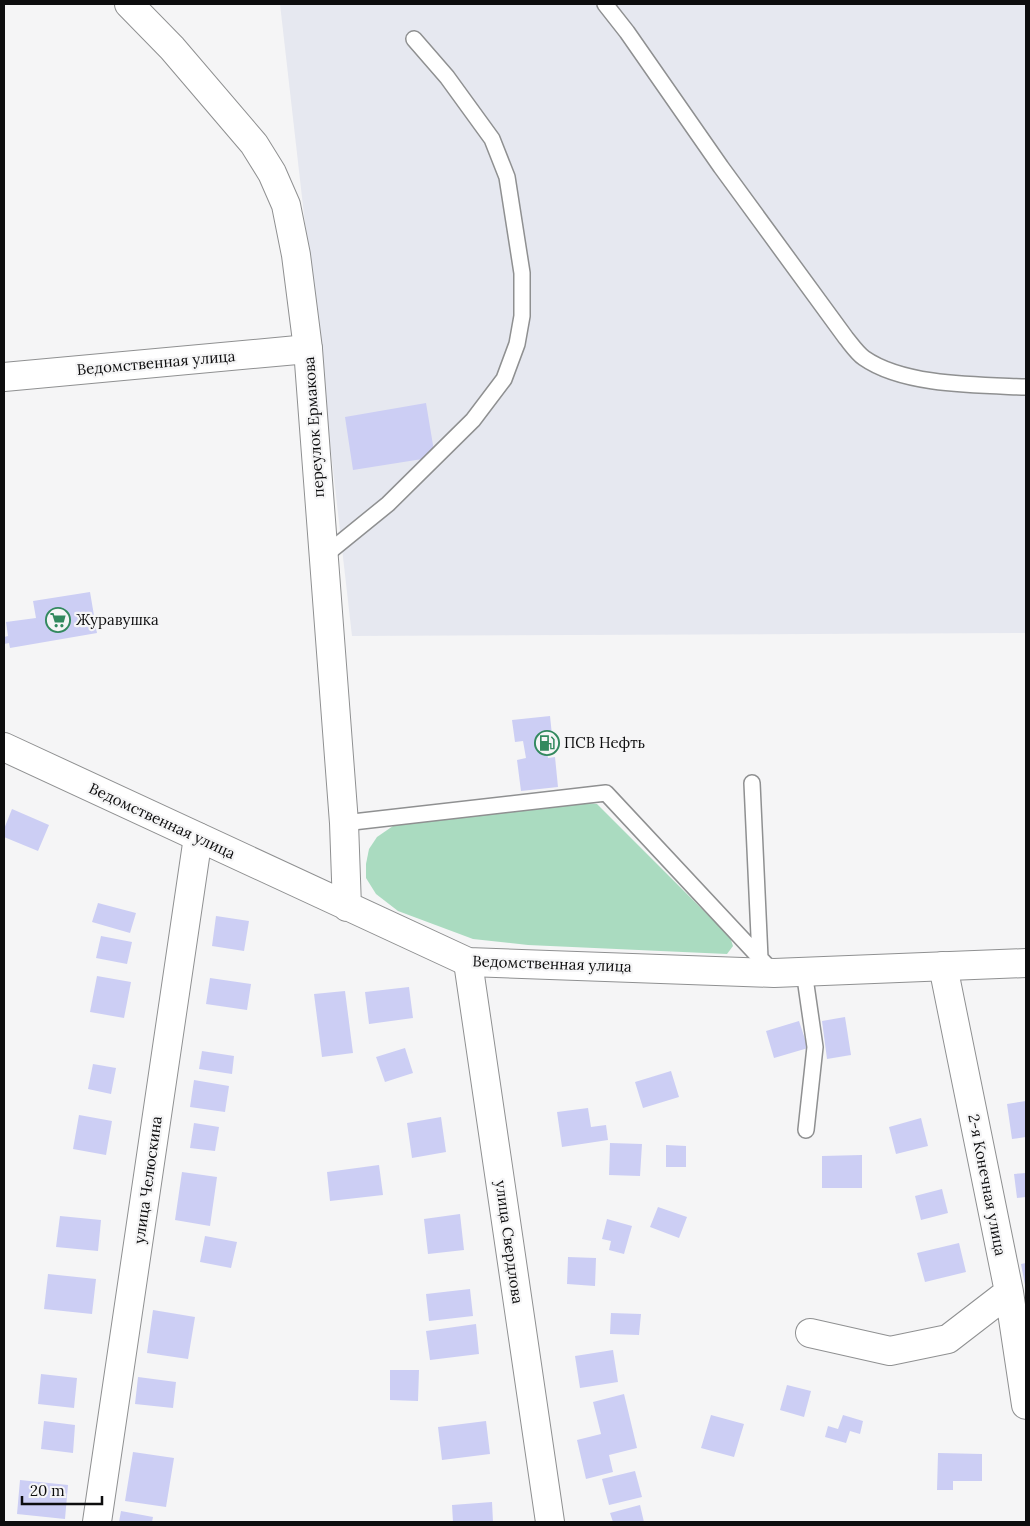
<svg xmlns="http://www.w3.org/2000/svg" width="1030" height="1526" font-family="Lora,serif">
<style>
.built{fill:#e6e8f0}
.green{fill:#aadbc0}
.building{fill:#cccef4}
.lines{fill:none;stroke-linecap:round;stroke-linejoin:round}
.lane-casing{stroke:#8f9091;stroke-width:18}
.street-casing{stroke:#8f9091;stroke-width:30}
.secondary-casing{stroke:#8f9091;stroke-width:30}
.lane{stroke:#fff;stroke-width:15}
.street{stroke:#fff;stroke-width:28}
.secondary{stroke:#fff;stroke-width:28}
.labels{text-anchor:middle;stroke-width:4.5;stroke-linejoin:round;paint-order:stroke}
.street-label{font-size:15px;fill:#0d0d0e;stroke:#f5f5f6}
.poi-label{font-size:15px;fill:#0d0d0e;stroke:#f5f5f6;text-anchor:start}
</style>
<rect width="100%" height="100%" fill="#f5f5f6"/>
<path class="built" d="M280 4H1026V633L352 636Z"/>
<path class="green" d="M588 803 597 804 730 937 733 946 727 954 528 945 473 939 398 911 376 894 366 878V864L369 849 377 837 393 826 405 822Z"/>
<path class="building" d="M426 403 435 457 353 470 345 417Z
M90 592 97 633 10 648 9 643 4 644V637L8 636 6 622 36 618 33 601Z
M550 716 552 735 545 736 548 758 555 757 558 787 521 791 517 760 526 758 523 741 515 742 512 720Z
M12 809 49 825 38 851 4 837V829Z
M98 903 136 913 130 933 92 922Z
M216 916 249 921 244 951 212 946Z
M101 936 132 942 127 964 96 958Z
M97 976 131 982 124 1018 90 1012Z
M210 978 251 984 247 1010 206 1004Z
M409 987 413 1018 369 1024 365 992Z
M345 991 353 1053 322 1057 314 994Z
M845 1017 851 1055 827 1059 822 1021Z
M799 1021 808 1048 774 1058 766 1031Z
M405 1048 413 1073 385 1082 376 1057Z
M202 1051 234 1056 232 1074 199 1069Z
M93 1064 116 1068 111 1094 88 1089Z
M671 1071 679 1097 643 1108 635 1082Z
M194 1080 229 1086 225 1112 190 1107Z
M1026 1101V1137L1012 1139 1007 1104Z
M588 1108 591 1127 606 1125 608 1140 562 1147 557 1112Z
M79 1115 112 1121 106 1155 73 1149Z
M441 1117 446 1152 412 1158 407 1123Z
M921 1118 928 1146 896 1154 889 1127Z
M194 1123 219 1127 215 1151 190 1148Z
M610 1143 642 1144 640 1176 609 1175Z
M666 1145 686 1146V1167H666Z
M862 1155V1188H822V1156Z
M379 1165 383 1195 330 1201 327 1172Z
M182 1172 217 1177 210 1226 175 1220Z
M1026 1173V1197L1017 1198 1014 1174Z
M942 1189 948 1213 921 1220 915 1196Z
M658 1207 687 1217 679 1238 650 1227Z
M460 1214 464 1250 428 1254 424 1219Z
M60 1216 101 1220 98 1251 56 1247Z
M607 1219 632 1226 624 1254 609 1250 611 1241 602 1239Z
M205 1236 237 1242 231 1268 200 1262Z
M959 1243 966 1272 925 1282 917 1253Z
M568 1257 596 1258 595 1286 567 1284Z
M1026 1263V1284L1025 1285 1021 1264Z
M48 1274 96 1279 92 1314 44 1309Z
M470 1289 473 1316 429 1321 426 1294Z
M153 1310 195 1317 188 1359 147 1353Z
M611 1313 641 1314 639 1335 610 1334Z
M476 1324 479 1354 430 1360 426 1331Z
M613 1350 618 1382 580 1388 575 1356Z
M390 1370H419L418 1401 390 1400Z
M41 1374 77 1378 74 1408 38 1404Z
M138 1377 176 1382 173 1408 135 1404Z
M787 1385 811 1391 804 1417 780 1410Z
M624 1394 637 1448 609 1455 613 1472 586 1479 577 1440 601 1434 593 1402Z
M711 1415 744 1424 734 1457 701 1448Z
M843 1415 863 1421 860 1434 850 1431 846 1443 825 1437 828 1426 838 1429Z
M44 1421 75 1425 73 1453 41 1449Z
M486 1421 490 1454 442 1460 438 1427Z
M133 1452 174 1458 166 1507 125 1501Z
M938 1453 982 1454V1481H953V1490H937Z
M635 1471 642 1497 609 1505 602 1479Z
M20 1480 68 1485 65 1519 17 1514Z
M492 1502 493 1522H453L452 1505Z
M640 1505 644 1522H613L610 1513Z
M121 1511 153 1517 152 1522H119Z"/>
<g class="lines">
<defs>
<path id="lane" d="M605 4 627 32 721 167 846 338C851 344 857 353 864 358 904 386 978 385 1026 387
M324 556 388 504 473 420 504 379 517 344 522 316V273L507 177 492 139 447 77 414 39
M752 783 760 958
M344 823 606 793 774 973
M804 971 815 1047 806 1130"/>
<path id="street" d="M4 377 308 349
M468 962 550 1522
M943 966 1009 1292 1026 1405
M810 1333 890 1351 948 1339 1009 1292
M97 1522 198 837"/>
<path id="secondary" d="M129 4 172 48 254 144 272 173 286 205 296 255 308 349 344 823 347 907
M4 747 468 962 774 973 1026 963"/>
</defs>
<use href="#lane" class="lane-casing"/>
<use href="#street" class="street-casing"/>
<use href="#secondary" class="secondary-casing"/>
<use href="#lane" class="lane"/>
<use href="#street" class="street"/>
<use href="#secondary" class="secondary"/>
</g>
<defs>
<symbol id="supermarket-ring" viewBox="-11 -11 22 22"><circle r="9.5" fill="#f5f5f6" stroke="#32895e" stroke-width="1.5"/><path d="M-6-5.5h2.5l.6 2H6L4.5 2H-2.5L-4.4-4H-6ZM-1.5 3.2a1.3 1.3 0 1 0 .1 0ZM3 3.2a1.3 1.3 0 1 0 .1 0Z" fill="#32895e"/></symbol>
<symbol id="fuel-ring" viewBox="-11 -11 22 22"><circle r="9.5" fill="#f5f5f6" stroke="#32895e" stroke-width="1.5"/><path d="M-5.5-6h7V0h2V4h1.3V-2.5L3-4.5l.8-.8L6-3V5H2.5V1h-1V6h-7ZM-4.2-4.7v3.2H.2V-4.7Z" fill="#32895e"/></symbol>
</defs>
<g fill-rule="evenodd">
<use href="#supermarket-ring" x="44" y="606" width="28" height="28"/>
<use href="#fuel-ring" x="533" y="729" width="28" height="28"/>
</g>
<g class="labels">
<g class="street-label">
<text transform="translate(156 363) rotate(-5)" y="5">Ведомственная улица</text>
<text transform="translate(314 427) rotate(-94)" y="5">переулок Ермакова</text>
<text transform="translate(162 821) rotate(25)" y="5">Ведомственная улица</text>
<text transform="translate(552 964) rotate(2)" y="5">Ведомственная улица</text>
<text transform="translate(148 1180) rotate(-82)" y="5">улица Челюскина</text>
<text transform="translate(987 1185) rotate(79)" y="5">2-я Конечная улица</text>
<text transform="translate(509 1242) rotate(82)" y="5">улица Свердлова</text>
</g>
<g class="poi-label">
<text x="76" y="625">Журавушка</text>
<text x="564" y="748">ПСВ Нефть</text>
</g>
</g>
<rect width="1030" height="1526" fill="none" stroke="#0d0d0e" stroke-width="10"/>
<path d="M22 1496v8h80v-8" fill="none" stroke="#0d0d0e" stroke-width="2.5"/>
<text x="30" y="1496" font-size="15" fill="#0d0d0e" stroke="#f5f5f6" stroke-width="4" paint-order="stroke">20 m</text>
</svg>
